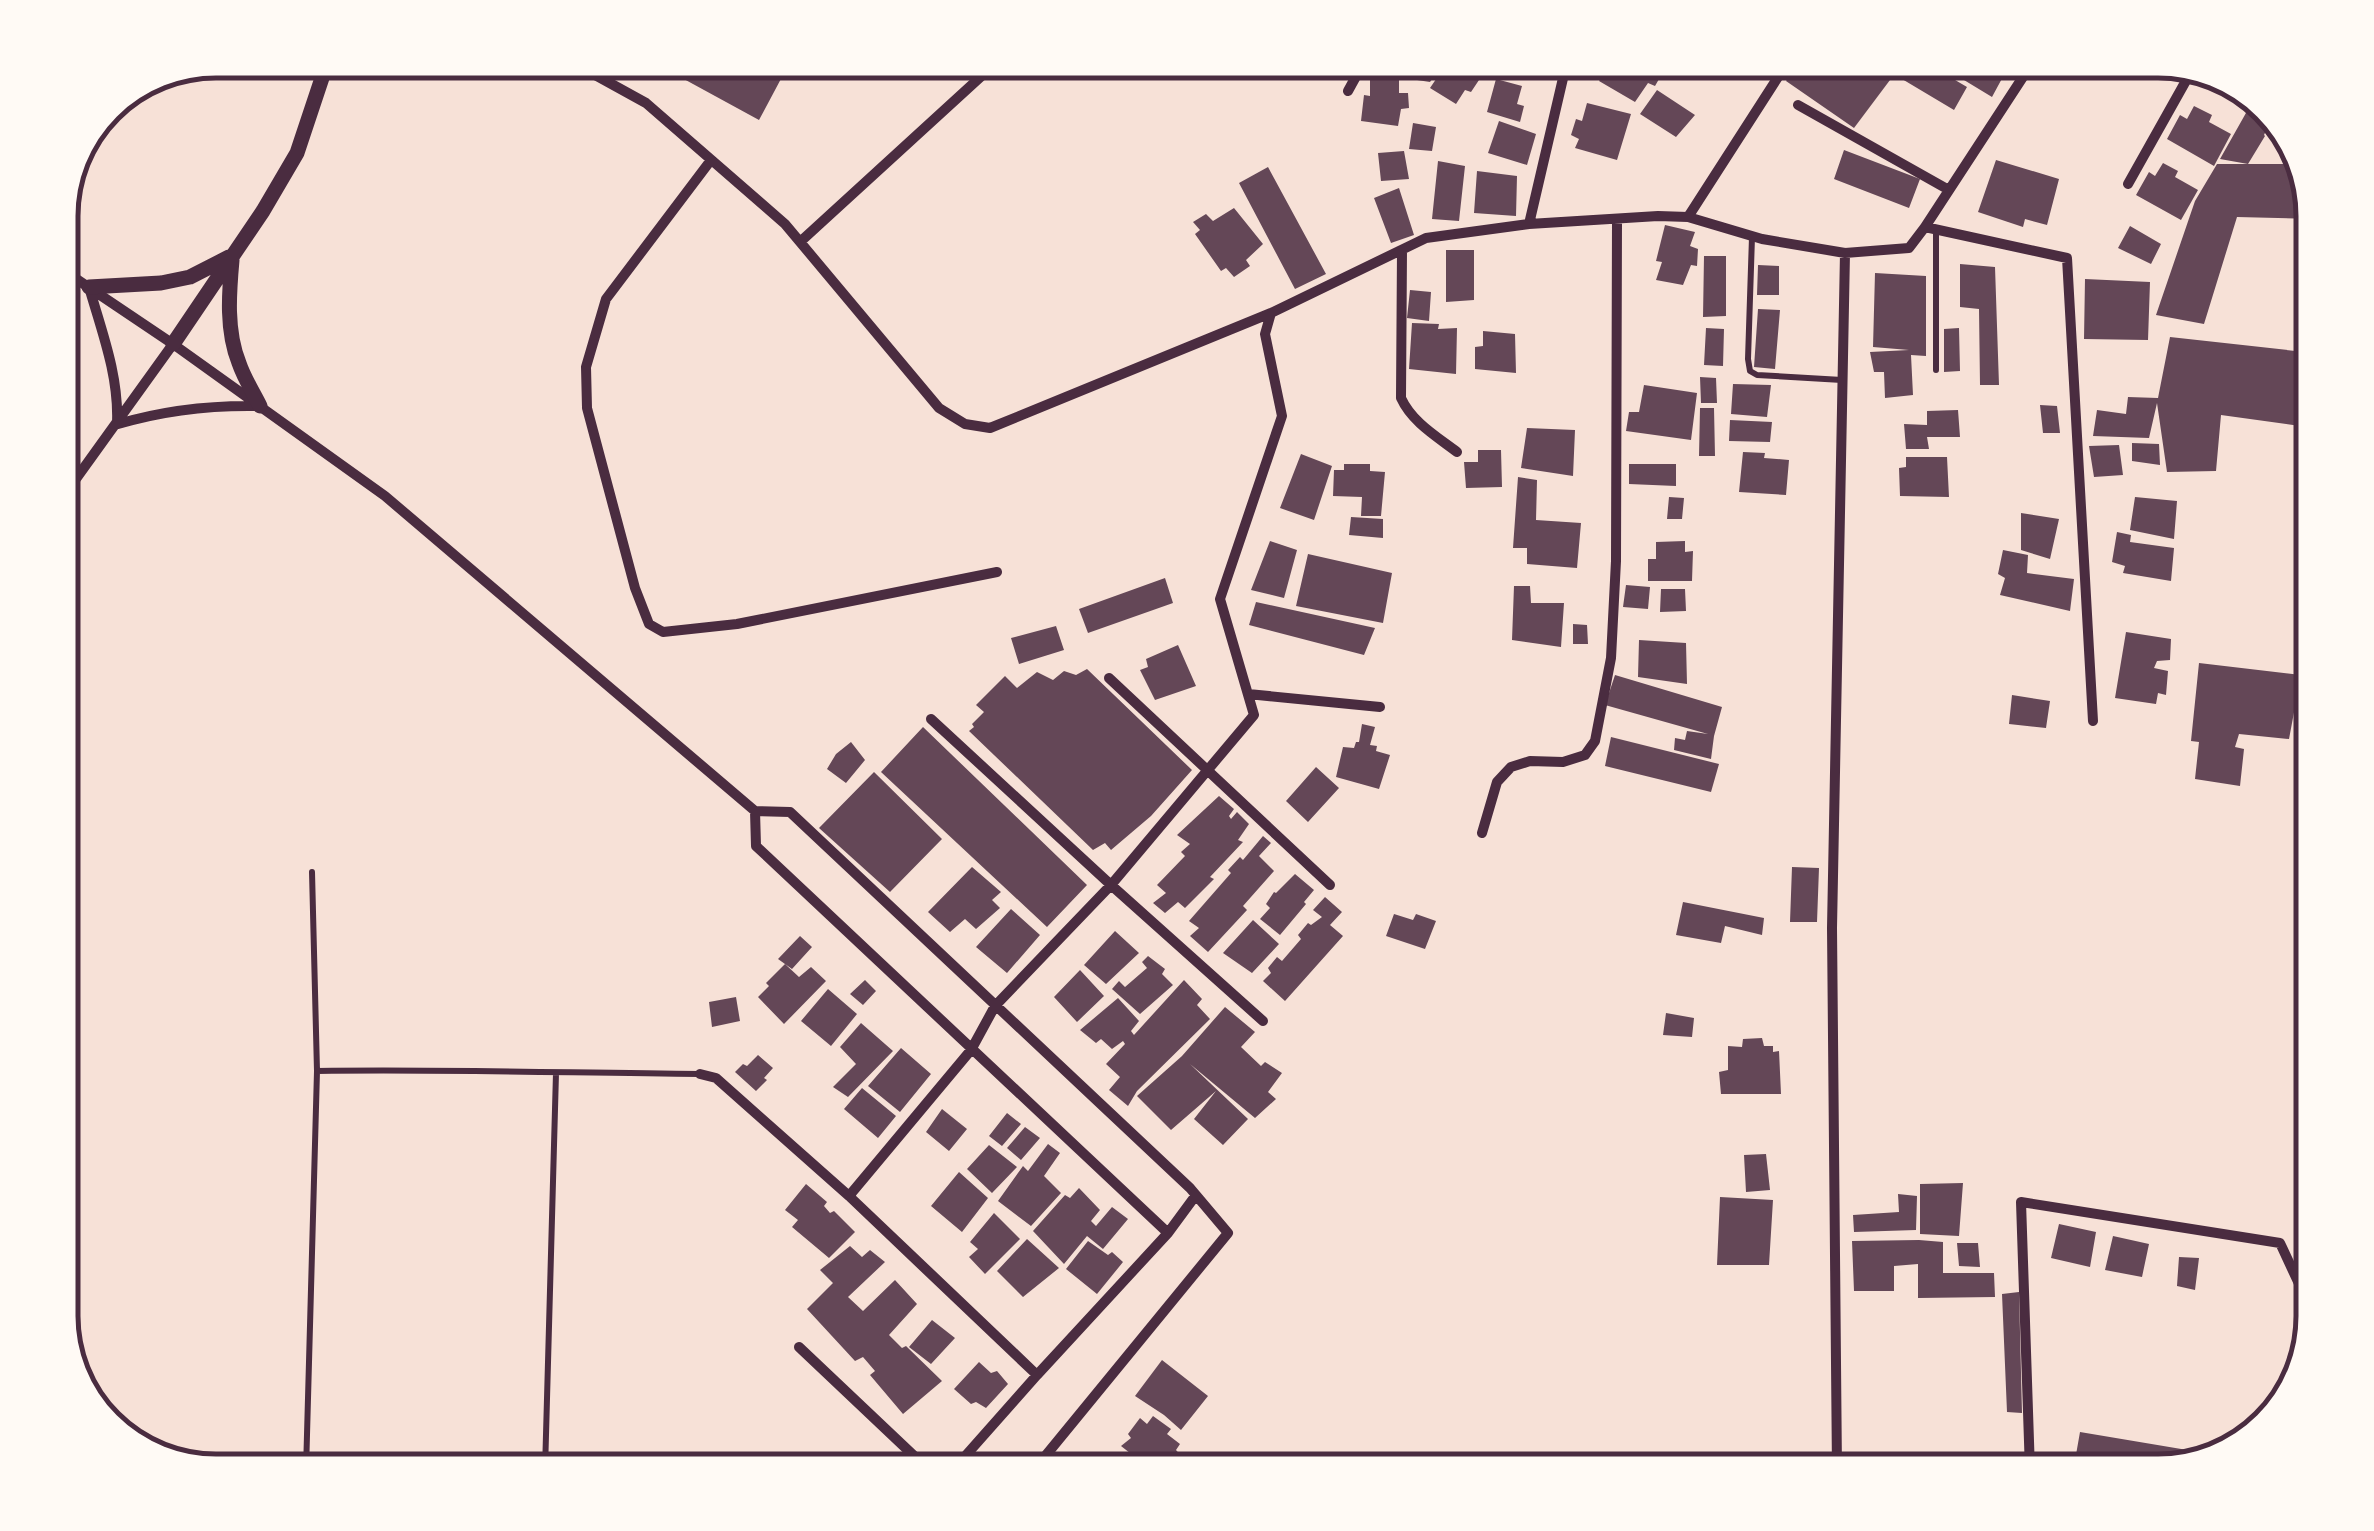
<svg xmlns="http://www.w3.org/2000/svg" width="2374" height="1531" font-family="'Nunito Sans',sans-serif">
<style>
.building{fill:#644757}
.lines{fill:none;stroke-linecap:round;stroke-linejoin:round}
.service{stroke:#4a2c40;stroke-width:6}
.minor{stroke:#4a2c40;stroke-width:10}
.tertiary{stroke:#4a2c40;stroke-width:15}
.rim{fill:none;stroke:#4a2c40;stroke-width:5}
</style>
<rect width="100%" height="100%" fill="#f7e1d7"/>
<path class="building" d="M649 60H791L759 120Z
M1378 60H1419L1413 76 1377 66Z
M1423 60H1446L1430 82 1417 80Z
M1449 60H1456L1471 67 1468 74 1479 80 1471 92 1465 90 1456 104 1430 88Z
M1509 60H1554L1551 69 1532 61 1527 74 1506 67Z
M1602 60H1670L1655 86 1648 83 1635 102 1599 81 1605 72 1598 69Z
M1800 60H1905L1854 128 1786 81Z
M1915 60H1921L1967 87 1954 110 1902 79Z
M1931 60H2012L1992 97Z
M2205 74 2245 86 2251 92 2243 106 2201 82Z
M1370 79H1399V93H1408L1409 108 1401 109 1398 126 1361 121 1364 95 1370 96Z
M1496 79 1522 86 1517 104 1524 106 1520 122 1487 112Z
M1657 90 1695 115 1676 137 1640 114Z
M2255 97 2273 116 2264 135 2265 136 2248 164H2301L2314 206V219L2237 217 2204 324 2156 315 2195 201 2217 164H2248L2220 159Z
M1587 103 1631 114 1617 160 1575 148 1579 139 1571 135 1576 119 1582 121Z
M2194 106 2212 115 2209 122 2231 134 2214 166 2167 139 2180 115 2187 119Z
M1499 121 1536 134 1527 165 1488 153Z
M1413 123 1436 127 1432 151 1409 149Z
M1844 150 1920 179 1909 208 1834 179Z
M1404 151 1409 179 1381 181 1378 153Z
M1996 160 2059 179 2047 225 2025 219 2023 227 1978 212Z
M1438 161 1465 166 1459 221 1432 219Z
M2163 163 2178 171 2175 177 2198 190 2181 220 2136 195 2149 172 2155 176Z
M1268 167 1326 274 1295 289 1239 183Z
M1477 171 1517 176 1516 216 1474 213Z
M1399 188 1414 235 1391 243 1374 198Z
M1234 208 1263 244 1246 260 1250 266 1234 277 1226 268 1221 271 1195 234 1200 230 1193 222 1206 214 1213 221Z
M1665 225 1695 232 1690 246 1698 249 1697 266 1691 265 1683 285 1656 280 1662 262 1656 261Z
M2130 226 2161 244 2151 264 2118 248Z
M1446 250H1474V300L1446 302Z
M1704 256H1726V316L1703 317Z
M1960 264 1995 267 1999 385H1980L1979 309 1960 307Z
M1758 265 1779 266V295H1757Z
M1875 273 1926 276V356L1911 355 1913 395 1885 398 1884 372H1874L1870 352 1909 350 1873 347Z
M2085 279 2150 282 2148 340 2084 339Z
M1410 290 1431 292 1429 321 1407 318Z
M1758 309 1780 310 1775 369 1754 367Z
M1412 323 1439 324 1438 329 1457 328 1456 374 1409 369Z
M1706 328 1724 329 1723 366 1704 365Z
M1959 328 1960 371 1944 372V329Z
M1483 331 1515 334 1516 373 1475 369V347L1483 346Z
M2170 337 2314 353V428L2221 415 2216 471 2167 472 2157 403 2149 438 2093 436 2097 410 2126 414 2128 397 2158 398Z
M1700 377 1716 378 1717 403H1701Z
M1733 384 1771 385 1767 417 1731 414Z
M1644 385 1697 393 1691 440 1626 431 1629 412H1639Z
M2040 405 2057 406 2060 433H2043Z
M1700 408H1714L1715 456H1699Z
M1958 410 1960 437H1927L1929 449H1906L1904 424 1927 425V411Z
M1730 420 1772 422 1770 442 1729 441Z
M1527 428 1575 430 1573 476 1521 468Z
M2132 443 2159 444 2160 465 2132 461Z
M2119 445 2123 475 2094 477 2089 446Z
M1478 450H1501L1502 487 1466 488 1464 462H1478Z
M1743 452 1765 453 1764 458 1789 460 1786 495 1739 492Z
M1301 454 1332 466 1314 520 1280 508Z
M1906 457H1947L1949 497 1900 496 1899 468 1906 467Z
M1344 464H1370V471L1385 472 1381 516H1361L1362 497 1333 496 1334 470H1344Z
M1629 464H1676V486L1629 484Z
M1518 477 1537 480 1536 520 1581 523 1577 568 1527 564V548H1513Z
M1669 497 1684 498 1682 519H1667Z
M2135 497 2177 501 2174 539 2130 530Z
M2021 513 2059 519 2050 559 2021 550Z
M1351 517 1383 519V538L1349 535Z
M2117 532 2131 535 2130 542 2174 548 2171 581 2123 573 2125 566 2112 562Z
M1270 541 1297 550 1284 598 1251 590Z
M1685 541V552L1693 551 1692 581H1648V559H1656V542Z
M2003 550 2028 555 2027 573 2074 579 2070 611 2000 595 2005 578 1998 574Z
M1308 554 1392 573 1383 623 1296 606Z
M1165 578 1173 603 1088 633 1079 609Z
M1626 585 1650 587 1648 609 1623 607Z
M1514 586H1530L1531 603H1564L1561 647 1512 640Z
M1661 589H1685L1686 611 1660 612Z
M1256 602 1375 628 1364 655 1249 625Z
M1573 624 1587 625 1588 644H1573Z
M1056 626 1064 650 1019 664 1011 638Z
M2126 632 2171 639 2170 660 2157 661 2154 668 2168 671 2166 695 2158 693 2156 704 2115 698Z
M1639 640 1686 643 1687 684 1638 677Z
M1178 645 1196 686 1155 700 1140 670 1148 667 1146 659Z
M2199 663 2301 675 2289 739 2239 734 2235 747 2244 749 2240 786 2195 779 2199 742 2191 741Z
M1087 669 1192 770 1151 816 1111 850 1105 843 1093 850 969 731 974 727 972 724 984 712 976 705 1005 676 1017 688 1037 672 1053 680 1064 671 1076 675Z
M1615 675 1722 707 1714 736 1711 759 1674 750 1675 738 1685 740 1687 731 1708 734 1605 705Z
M2300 693H2314V733L2300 732Z
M2012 695 2050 701 2046 728 2009 724Z
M1362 724 1375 727 1370 745 1377 746 1376 751 1390 755 1379 789 1336 777 1343 747 1354 748 1356 742H1359Z
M923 727 1087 885 1047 927 881 772Z
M1611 737 1719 764 1711 792 1605 766Z
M851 742 865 760 846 783 827 769 836 754Z
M1316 767 1339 788 1308 822 1286 801Z
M874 772 942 839 890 892 819 828Z
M1219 796 1234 809 1229 816 1231 819 1237 812 1249 824 1238 840 1243 842 1210 877 1214 879 1185 908 1178 902 1165 913 1153 903 1166 893 1157 885 1185 856 1181 852 1190 844 1177 835Z
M1263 836 1271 843 1259 856 1274 871 1243 906 1247 910 1208 952 1190 936 1199 928 1189 921 1231 873 1228 870 1240 857 1243 860Z
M972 867 1001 892 992 900 1000 908 976 929 965 919 950 932 928 912Z
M1792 867 1819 868 1817 922H1790Z
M1295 874 1314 890 1304 902 1306 904 1280 935 1260 919 1270 908 1266 904 1274 892 1276 893Z
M1325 897 1342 912 1330 925 1343 936 1285 1001 1263 981 1271 973 1268 968 1277 957 1282 961 1301 939 1298 935 1308 923 1311 925 1322 917 1313 910Z
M1683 902 1764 918 1762 935 1725 926 1721 943 1676 935Z
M1011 909 1040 935 1007 973 976 947Z
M1394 914 1413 920 1416 914 1436 921 1425 949 1386 936Z
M1253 920 1279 944 1252 973 1223 953Z
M1115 931 1139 953 1106 984 1084 965Z
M800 936 812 947 792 969 778 959Z
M1148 956 1165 969 1162 974 1173 985 1140 1014 1112 989 1119 981 1125 987 1147 968 1142 962Z
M785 964 799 977 811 967 826 981 784 1024 758 997 769 986 766 983Z
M1080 970 1104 996 1077 1022 1054 997Z
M865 980 876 991 863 1005 850 994Z
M1184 980 1202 999 1197 1005 1210 1019 1137 1091 1128 1106 1109 1090 1120 1077 1106 1064 1125 1044 1123 1041 1112 1049 1101 1039 1096 1043 1080 1030 1118 998 1139 1021 1131 1031 1134 1035Z
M828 989 857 1014 831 1046 801 1021Z
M736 997 740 1021 712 1027 709 1002Z
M1225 1007 1255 1032 1241 1047 1261 1066 1265 1062 1282 1073 1268 1092 1276 1099 1255 1118 1190 1064 1248 1119 1223 1145 1194 1119 1216 1091 1171 1130 1137 1096 1182 1056Z
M1666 1013 1694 1018 1692 1037 1663 1035Z
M861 1023 893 1051 848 1097 833 1087 856 1064 840 1047Z
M1762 1038 1764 1046H1773V1052L1779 1051 1781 1094H1721L1719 1072 1728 1070V1046L1742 1047 1743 1039Z
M901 1048 931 1074 900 1112 868 1086Z
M758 1055 773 1068 764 1078 767 1080 756 1091 735 1072 743 1064 747 1066Z
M862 1088 896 1116 878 1138 844 1109Z
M942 1109 967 1129 949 1151 926 1132Z
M1007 1113 1021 1124 1002 1146 989 1136Z
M1025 1127 1040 1138 1021 1160 1007 1148Z
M1048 1144 1060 1153 1044 1176 1061 1193 1031 1226 998 1201 1023 1166 1028 1171Z
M989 1145 1017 1167 992 1193 967 1169Z
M1766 1154 1770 1190 1746 1192 1744 1155Z
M959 1172 988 1198 962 1232 931 1206Z
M1963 1183 1959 1236 1920 1234V1184Z
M806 1184 827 1202 824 1206 830 1213 834 1211 855 1232 829 1258 792 1227 798 1220 785 1210Z
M1079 1188 1100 1210 1091 1221 1096 1226 1112 1207 1128 1219 1103 1249 1087 1236 1064 1264 1033 1231 1065 1195 1070 1198Z
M1898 1194 1917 1196 1916 1230 1854 1232 1853 1215 1899 1212Z
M1720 1197 1773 1200 1769 1265H1717Z
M994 1213 1020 1239 985 1274 969 1257 978 1249 970 1242Z
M2059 1224 2096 1232 2090 1267 2051 1258Z
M2113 1236 2149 1244 2142 1277 2105 1270Z
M1027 1239 1059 1268 1023 1297 997 1271Z
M1919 1240 1943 1242V1273H1994L1995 1297 1918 1298V1264L1894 1266V1291H1854L1852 1241Z
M1088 1241 1108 1255 1112 1252 1123 1262 1097 1294 1066 1269Z
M1957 1243H1978L1980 1267 1959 1266Z
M850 1246 862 1257 870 1250 885 1262 848 1297 863 1311 895 1280 917 1304 889 1335 902 1348 906 1346 942 1381 903 1414 870 1375 875 1371 863 1357 855 1361 807 1309 833 1283 820 1270Z
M2179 1257 2199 1258 2195 1290 2177 1286Z
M2019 1292 2022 1413 2007 1412 2002 1294Z
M932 1320 955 1338 931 1364 909 1347Z
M1162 1360 1208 1396 1181 1430 1164 1415 1135 1396Z
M979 1362 991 1373 997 1371 1008 1384 986 1408 976 1402 971 1404 954 1389Z
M1153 1416 1171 1429 1167 1434 1180 1444 1176 1450 1183 1458 1174 1471 1165 1466 1158 1471H1153L1121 1446 1131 1438 1128 1434 1140 1418 1147 1424Z
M2080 1432 2217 1455 2159 1471H2106L2074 1466Z
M1084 1454 1100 1471H1068Z"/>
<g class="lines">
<path class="service" d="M1936 230V370
M1752 237 1748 359 1750 371 1757 375 1842 380
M317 1071C445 1069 572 1073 700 1074
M306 1471 317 1071 312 872
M545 1471 556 1073"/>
<path class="minor" d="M568 60 646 103 785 224 939 408 965 424 990 428 1271 313
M1348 91 1365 60
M1798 105 1949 190
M711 160 606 299 586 367 587 408 635 588 649 624 663 632 737 624 997 572
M2128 184 2192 70
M1688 217 1789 60
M1529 224 1564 74 1571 60
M1925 227 2067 258 2093 721
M800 242 999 60
M1402 250 1401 398C1412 422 1436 436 1457 452
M60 268 173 344 385 496 755 811
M89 287C102 332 119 376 117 423
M118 424C165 410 210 405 259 406
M60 501 173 344
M1109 678 1330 885
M1248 694 1380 707
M931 719 1111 885 1263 1021
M1482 833 1497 782 1511 767 1530 761 1563 762 1585 755 1595 741 1611 658 1616 561 1617 219
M700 1074 716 1078 849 1196
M1196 1195 1168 1233 1037 1375 849 1196 971 1050 995 1006 1111 885 1254 715 1220 599 1282 416 1265 334 1271 313 1426 238 1529 224 1658 216 1688 217 1762 239 1845 253 1909 248 1925 227 2034 60
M799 1347 930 1471
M952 1471 1037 1375
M1033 1471 1228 1233 1190 1188 790 812 755 811 756 846 1168 1233
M1837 1471 1832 928 1845 253
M2030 1471 2021 1202 2280 1243 2314 1316"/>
<path class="tertiary" d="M232 260C229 293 226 331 239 363 244 378 253 392 260 406
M89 287 161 283 190 277 229 257
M173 344 263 211 297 153 328 60"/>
</g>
<path d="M0 0H2374V1531H0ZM216 78H2158A138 138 0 0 1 2296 216V1316A138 138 0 0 1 2158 1454H216A138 138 0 0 1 78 1316V216A138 138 0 0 1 216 78Z" fill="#fffaf5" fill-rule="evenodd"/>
<path class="rim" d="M216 78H2158A138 138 0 0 1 2296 216V1316A138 138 0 0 1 2158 1454H216A138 138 0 0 1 78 1316V216A138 138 0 0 1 216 78Z"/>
</svg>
